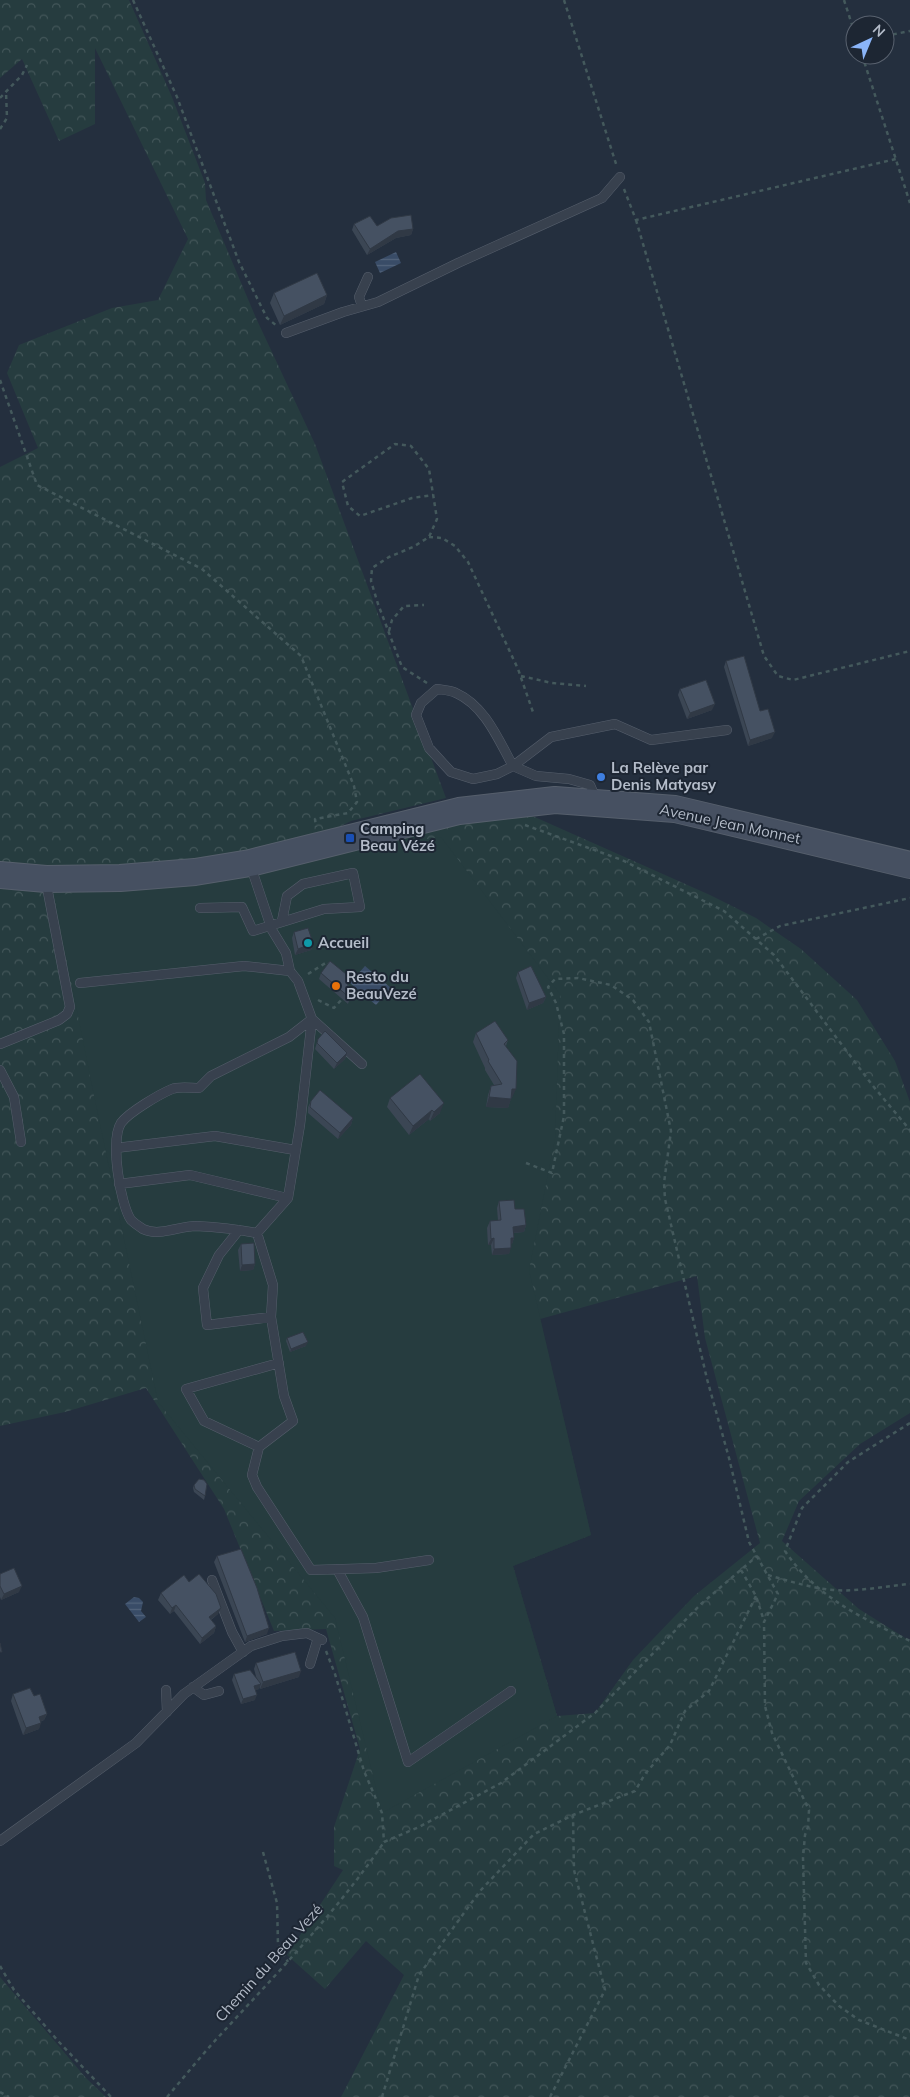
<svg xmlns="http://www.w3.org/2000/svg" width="910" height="2097" font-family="Mulish,sans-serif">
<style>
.forest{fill:url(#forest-crowns);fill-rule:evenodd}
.green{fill:#263c3f}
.water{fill:url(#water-rules)}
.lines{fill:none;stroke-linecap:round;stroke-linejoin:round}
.service-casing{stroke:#565f6c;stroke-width:10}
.secondary-casing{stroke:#565f6c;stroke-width:28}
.path{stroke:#44595c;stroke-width:2.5;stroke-dasharray:4 4;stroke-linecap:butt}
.service{stroke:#38414e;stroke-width:9}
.secondary{stroke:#465061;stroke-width:26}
.wall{fill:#3b4654}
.shaded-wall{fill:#303945}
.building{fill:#455162;stroke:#303945}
.shop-dot{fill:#3f7fe0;stroke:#1d2633;stroke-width:2}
.transit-dot{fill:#1a4fb4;stroke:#1d2633;stroke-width:2}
.culture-dot{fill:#0f9aa8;stroke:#1d2633;stroke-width:2}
.food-dot{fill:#e8710a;stroke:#1d2633;stroke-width:2}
.labels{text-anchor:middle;stroke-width:4;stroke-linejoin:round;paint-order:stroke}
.poi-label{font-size:15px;font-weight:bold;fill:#b4bcc9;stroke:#1d2633;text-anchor:start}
.street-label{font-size:15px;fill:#b4bcc9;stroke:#1d2633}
</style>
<defs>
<pattern id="forest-crowns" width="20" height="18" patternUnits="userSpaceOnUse" patternTransform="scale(1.25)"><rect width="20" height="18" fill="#263c3f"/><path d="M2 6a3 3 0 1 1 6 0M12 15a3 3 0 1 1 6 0" fill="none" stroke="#435659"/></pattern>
<pattern id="water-rules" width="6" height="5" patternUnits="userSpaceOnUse" patternTransform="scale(1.25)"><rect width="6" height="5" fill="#394c67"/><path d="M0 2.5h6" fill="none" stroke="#53647b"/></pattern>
</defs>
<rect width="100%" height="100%" fill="#242f3e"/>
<path class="forest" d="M0 0H129L172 97 205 183 206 200 256 318 315 444 446 798 351 821 309 842 191 867 0 869V467L38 448 7 373 19 345 112 308 158 300 188 239 95 48V124L59 141 22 59 0 78Z
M528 814 710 895 756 918 801 949 857 1000 895 1061 910 1102V1413L860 1444 799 1501 782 1541 859 1609 910 1641V2097H341L404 1975 366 1941 325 1989 287 1955 343 1870 334 1866V1827L360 1749 326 1629 274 1631 224 1509 146 1388 65 1412 0 1426V881L64 887 437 824ZM697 1276 705 1338 760 1543 694 1596 633 1660 595 1713 557 1716 513 1566 591 1535 540 1319Z
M0 1977 86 2078 106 2097H0Z"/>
<path class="green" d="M441 837 560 994 555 1139 529 1270 591 1535 513 1566 557 1716 382 1813 335 1618 158 1402 90 1076 54 896Z"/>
<path class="water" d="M396 252 401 263 380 273 375 262Z
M365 966 391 988 376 1005 350 983Z
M134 1597 139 1598 143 1602 141 1611 146 1617 139 1622 125 1604Z"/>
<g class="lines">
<defs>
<path id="service" d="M362 306 359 297 368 277
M286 333 343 312 378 302 458 263 602 198 620 177
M437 689C443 690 450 690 456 693 485 706 498 739 513 766L497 774 473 779 451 772 429 748 416 715 421 703Z
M596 799 590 785 569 779 536 776 513 766 551 737 615 724 651 740 727 730
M250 864 272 930 286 953 290 971
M200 908 242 907 253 931 324 909 360 907 353 873 303 884 287 896 282 921
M80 983 244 966 290 971 298 981 312 1019 362 1064
M0 1044 59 1020 67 1014 70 1007 46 882
M0 1070 14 1097 21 1142
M116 1148 215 1136 295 1150
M119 1184 190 1175 287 1198
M239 1230 219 1255 203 1288 207 1325 271 1317
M257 1233 273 1285 271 1317 284 1396 293 1421 259 1447 252 1475 257 1487 311 1570 376 1568 429 1560
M257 1233C236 1229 216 1227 196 1226 179 1226 159 1237 143 1229 140 1227 134 1223 131 1220 120 1204 110 1140 121 1123 129 1112 160 1094 172 1089 179 1086 191 1088 199 1088L211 1076 289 1037 312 1019
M257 1233 288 1198 300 1125 312 1019
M259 1447 204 1421 186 1389 279 1363
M337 1569 363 1617 408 1762 511 1691
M212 1580 232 1632 243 1652
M310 1664 318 1638
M193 1687 204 1695 219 1691
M166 1690 167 1712
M0 1841 136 1743 184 1694 251 1646 282 1636 307 1633 322 1640"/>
<path id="secondary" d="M0 875 46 879 120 878 195 872 250 863 459 811 555 800 675 809 910 865"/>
</defs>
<use href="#service" class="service-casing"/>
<use href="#secondary" class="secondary-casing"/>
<path class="path" d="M133 0 177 97 239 262 267 318 277 326
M564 0 617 167
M844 0 855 34
M885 36 910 31
M862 55 910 203
M0 98 22 75 27 65
M0 129 7 118 6 92
M624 189 636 220 896 159
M636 220 764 656 778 676 793 680 910 651
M0 380 37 485 202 569 301 656 354 786 357 802 348 813 315 819 316 827
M429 537 442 538 455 546 468 562 518 669 534 715
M389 631 392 620 404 606 424 605
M521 676 552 683 586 686
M427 683 402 667 378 604 371 581 372 568 389 557 413 547 429 537 437 519 429 469 411 446 395 444 342 482 348 506 360 516 412 498 433 495
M525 825 622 860 724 911 774 955 873 1086 910 1130
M756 939 780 926 910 898
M308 974 327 962 330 965
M345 978 349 991 347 993
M318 1000 334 1008 343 998
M526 1163 552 1173 564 1116V1034L556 1003 548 987 555 979 578 978 611 985 633 1000 649 1022 671 1131 664 1183 665 1199 707 1379 729 1458 749 1542 778 1594 764 1622 765 1706 772 1733 809 1810 808 1827 805 1835 803 1858 806 1963 819 1985 839 2006 859 2020 910 2040
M910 1423 848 1462 802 1508 785 1551C816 1597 862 1618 910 1641
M741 1570 756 1596 764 1621
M768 1575C789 1581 811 1588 833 1590 859 1592 884 1586 910 1584
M326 1651 335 1674 364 1771 382 1813 384 1842
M384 1842 419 1827 501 1783 595 1713 701 1604 757 1556
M263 1852 277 1903 278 1945 288 1962
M0 1966 14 1990 59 2042 111 2097
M0 2092 9 2097
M167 2097C186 2075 204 2052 224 2031 280 1970 338 1910 384 1842
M382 2097 419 1975 480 1891 534 1834 573 1815 635 1791 645 1774 670 1745 685 1711 709 1691 756 1596
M550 2097 605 1990 574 1870 573 1815"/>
<use href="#service" class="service"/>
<use href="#secondary" class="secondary"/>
</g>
<path class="wall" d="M354 224 377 226 413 229 411 235 396 238 367 255 352 230Z
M274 293 327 295 324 304 280 325 270 303Z
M726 661 760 711 772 738 748 746 724 667Z
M680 689 712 710 687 719 678 695Z
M294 932 313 943 311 950 295 955 292 938Z
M518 972 546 997 543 1003 527 1010 516 978Z
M321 973 350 998 348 1004 319 979Z
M476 1033 508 1040 506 1046 512 1098H511L508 1108 486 1107 488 1095 491 1086 494 1085 485 1070V1068L473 1042Z
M318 1039 347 1053 345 1059 334 1069 315 1049Z
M390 1098 440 1113 430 1121 429 1119 409 1135 387 1107Z
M311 1101 353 1118 351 1125 338 1139 308 1113V1107Z
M499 1201 515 1209 526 1225 524 1232 514 1233V1238L512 1244H511L509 1254 492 1255 491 1245H488L487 1228 490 1221H498L497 1208Z
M241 1244 255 1264 253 1270 240 1271 238 1250Z
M287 1338 306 1346 290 1352 286 1341Z
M194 1485 205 1496 204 1500 194 1492 193 1488Z
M217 1556 267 1634 245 1642 214 1562Z
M0 1574 19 1592 1 1600 0 1597Z
M189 1582 218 1614 211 1620 216 1626 214 1633 200 1644 174 1611 170 1614 158 1600 161 1593Z
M256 1663 299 1677 260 1689V1686L259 1689 255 1690V1700L241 1704 232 1680 234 1674 257 1680 254 1669Z
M13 1694 34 1696 47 1714 44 1720 40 1722 39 1729 23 1735 11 1701Z"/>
<path class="shaded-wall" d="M413 229 411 235 396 238 367 255 370 249 398 231Z
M327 295 324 304 280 325 284 316Z
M715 704 712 710 687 719 690 713Z
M775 732 772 738 748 746 750 740Z
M313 943 311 950 295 955 298 949Z
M546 997 543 1003 527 1010 529 1003Z
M347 1053 345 1059 334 1069 337 1063Z
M512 1089H516L512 1098H509Z
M489 1097 511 1099 508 1108 486 1107Z
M444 1103 440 1113 430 1121 434 1112Z
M432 1110 429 1119 409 1135 413 1126Z
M353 1118 351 1125 338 1139 340 1133Z
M526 1225 524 1232 511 1233 513 1227Z
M494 1238 491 1245H488L491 1239Z
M511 1238H514L512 1244H509Z
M511 1248 509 1254 492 1255 494 1249Z
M255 1264 253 1270 240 1271 242 1265Z
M308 1342 306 1346 290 1352 291 1349Z
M22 1586 19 1592 1 1600 4 1594Z
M176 1605 174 1611 170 1614 172 1608Z
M221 1608 218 1614 206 1623 209 1617Z
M216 1626 214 1633 200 1644 202 1638Z
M269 1628 267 1634 245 1642 247 1636Z
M301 1671 299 1677 260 1689 263 1682Z
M261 1684 259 1689 253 1691 254 1686Z
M257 1695 255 1700 241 1704 243 1699Z
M47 1714 44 1720 36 1723 39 1717Z
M41 1723 39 1729 23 1735 26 1728Z"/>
<path class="building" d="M411 215 413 229 398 231 370 249 354 224 370 216 377 226 391 218Z
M317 273 327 295 284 316 274 293Z
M744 656 760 711 768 709 775 732 750 740 726 661Z
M706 680 715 704 690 713 680 689Z
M308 928 313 943 298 949 294 932Z
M330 961 346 974 350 998 321 973Z
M531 966 546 997 529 1003 518 972Z
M495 1021 508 1040 504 1044 517 1061 516 1089H512L511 1099 489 1097 491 1086 502 1084 488 1061 489 1060 476 1033Z
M325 1031 347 1053 337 1063 317 1043 318 1039Z
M420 1074 444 1103 434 1112 432 1110 413 1126 390 1098Z
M320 1090 353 1118 340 1133 310 1107 311 1101Z
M514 1200 515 1209H524L526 1225 513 1227 514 1238H511V1248L494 1249V1238L491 1239 490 1221 501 1220 499 1201Z
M254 1243 255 1264 242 1265 241 1244Z
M303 1332 308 1342 291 1349 287 1338Z
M199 1479 204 1480 207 1484 205 1496 195 1489 194 1485Z
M241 1549 257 1588 269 1628 247 1636 217 1556Z
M14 1568 22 1586 4 1594 0 1586V1574Z
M199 1574 216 1594 221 1608 209 1617 216 1626 202 1638 176 1605 172 1608 161 1593 184 1575 189 1582Z
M0 1643 2 1652H0Z
M295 1652 301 1671 263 1682 256 1663Z
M250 1670 261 1684 254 1686 257 1695 243 1699 234 1674Z
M30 1688 34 1696 40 1694 47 1714 39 1717 41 1723 26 1728 13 1694Z"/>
<circle class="shop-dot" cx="601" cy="777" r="5"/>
<rect class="transit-dot" x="345" y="833" width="10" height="10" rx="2.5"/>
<circle class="culture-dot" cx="308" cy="943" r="5"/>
<circle class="food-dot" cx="336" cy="986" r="5"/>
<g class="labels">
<g class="poi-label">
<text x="611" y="773">La Relève par<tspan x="611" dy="17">Denis Matyasy</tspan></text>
<text x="360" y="834">Camping<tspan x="360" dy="17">Beau Vézé</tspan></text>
<text x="318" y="948">Accueil</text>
<text x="346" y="982">Resto du<tspan x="346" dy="17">BeauVezé</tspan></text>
</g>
<g class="street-label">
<text transform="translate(730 824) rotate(12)" y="5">Avenue Jean Monnet</text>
<text transform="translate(269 1963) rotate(-48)" y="5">Chemin du Beau Vezé</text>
</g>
</g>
<g transform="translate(870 40) rotate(44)"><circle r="24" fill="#1d2633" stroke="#59626f"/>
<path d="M0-4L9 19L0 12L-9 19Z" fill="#8ab4f8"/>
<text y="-8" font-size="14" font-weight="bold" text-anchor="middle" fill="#b4bcc9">N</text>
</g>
</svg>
